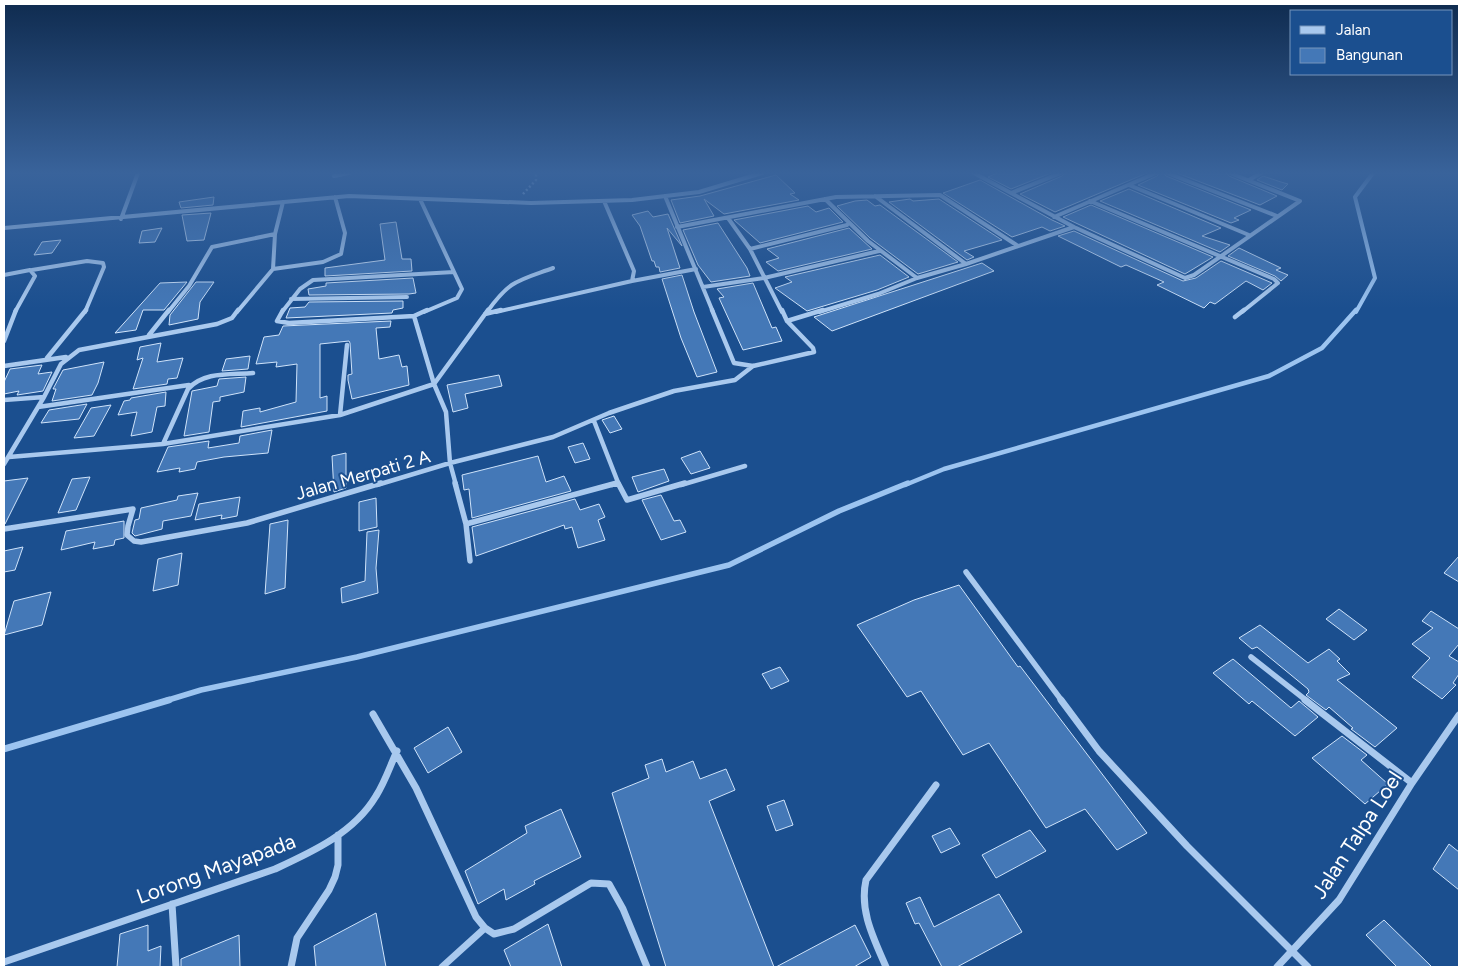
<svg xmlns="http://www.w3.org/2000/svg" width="1463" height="971" font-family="Figtree,sans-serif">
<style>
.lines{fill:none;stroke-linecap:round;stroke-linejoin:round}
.stream-far3{stroke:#9cc4f0;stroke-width:4}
.stream-far2{stroke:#9cc4f0;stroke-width:4.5}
.stream-far1{stroke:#9cc4f0;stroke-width:5.5}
.stream{stroke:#9cc4f0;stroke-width:7}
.building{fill:#4478b7;stroke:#cfe3fa}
.path{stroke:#a9c9ee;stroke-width:2.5;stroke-dasharray:2 2.5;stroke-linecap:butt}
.street-far3{stroke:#a9c9ee;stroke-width:4}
.street-far2{stroke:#a9c9ee;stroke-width:4.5}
.street-far1{stroke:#a9c9ee;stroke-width:5.5}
.street{stroke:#a9c9ee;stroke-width:7}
.labels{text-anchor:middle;stroke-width:4;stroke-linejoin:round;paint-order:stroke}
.street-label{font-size:18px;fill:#fff;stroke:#1b4f8f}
.near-street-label{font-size:21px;fill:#fff;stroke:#1b4f8f}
</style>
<rect width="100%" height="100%" fill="#1b4f8f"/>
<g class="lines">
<path class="stream-far3" d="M1356 312 1375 278 1355 197 1373 173"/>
<path class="stream-far2" d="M905 485 944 469 1269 376 1322 348 1356 310"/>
<path class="stream-far1" d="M165 701 201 690 357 657 729 565 839 511 908 483"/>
<path class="stream" d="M4 749 169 700"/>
</g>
<path class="building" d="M997 173H1051L1011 189 988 177Z
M1065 173H1147L1055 212 1020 194 1062 176Z
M1160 173H1163L1166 176 1251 210 1234 218 1239 220 1231 223 1138 185 1157 176Z
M1177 173H1226L1229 176 1277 196 1260 205Z
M776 175 795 193 790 194 799 200 724 214 704 199 714 216 680 223 671 200 700 196Z
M1263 176 1281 182 1288 184 1282 190 1257 180Z
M980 180 1052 220 1065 226 1050 231 1042 227 1012 237 943 193Z
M1129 189 1221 228 1202 236 1230 245 1220 252 1100 201Z
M214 197 213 205 181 208 179 202Z
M910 199 913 201 939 199 1002 240 964 251 974 257 967 260 889 202Z
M867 200 875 206 880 205 958 262 918 274 870 238 837 206 855 201Z
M1091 205 1213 257 1185 274 1063 217Z
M808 206 816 212 829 208 843 222 760 243 734 220Z
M648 211 653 217 668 214 682 246 667 228 680 268 660 272 659 267H656L654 261H652L640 226 632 215Z
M211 213 204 240 187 241 182 215Z
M396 222 402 259H411L412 271 325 276V268L385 260 380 224Z
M718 223 747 268 750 276 711 282 698 265 683 230Z
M162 228 155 242 139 243 142 231Z
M849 228 872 249 778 271 766 262 779 258 767 249Z
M1074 231 1183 281 1196 278 1221 261 1272 283 1263 290 1246 281 1215 304 1210 302 1204 308 1157 285 1164 282 1126 265 1121 267 1058 236Z
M61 240 52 253 34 255 42 242Z
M1239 248 1281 268 1276 270 1288 275 1281 281 1275 276 1228 256Z
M880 255 909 277 877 290 807 311 775 288 792 282 785 277Z
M982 263 994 271 832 331 814 317Z
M682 275 694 312 717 372 697 377 681 338 662 279Z
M413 278 416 293 409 294 309 295 308 289 326 286V283Z
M187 282 164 310H143L136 330 115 333 160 283Z
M196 282H214L200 302 198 319 169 325 170 315Z
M753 283 772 328 776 327 782 341 743 350 719 298 724 297 717 289Z
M403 301V308L393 310 392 313 286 318 290 308 305 307 309 302Z
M391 321 390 327 376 328 379 359 399 355 402 367 407 366 409 385 352 399 348 380V375L352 374 350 343 349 341 320 344V398L327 396V411L241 427 243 411 260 408V412L296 402 297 364 276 367 277 362 256 364 264 337 279 335 283 326Z
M161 343 157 362 183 358 177 378 168 379 167 384 133 389 143 358 137 360 140 347Z
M250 356 248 369 222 371 226 359Z
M104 362 98 383 92 395 52 401 56 389H53L63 370Z
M42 365 38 374 52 372 43 391 17 395 19 391 4 394V382L10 369Z
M499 375 502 386 465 394 468 408 453 412 447 385Z
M246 377 244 392 220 397V401L213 402 209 432 184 436 192 391 217 386 219 379Z
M166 392 165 406 157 407 152 432 131 436 137 412 118 415 124 401 130 400 131 398Z
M87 404 79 419 41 423 49 410Z
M111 405 94 436 74 438 91 408Z
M614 416 622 429 610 433 602 420Z
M272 430 268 453 224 457 197 462 195 469 179 472 180 468 157 472 168 447 209 441 208 448 239 443 240 436Z
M583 443 590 459 575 463 568 447Z
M700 451 710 468 691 474 681 458Z
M346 453V488L334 492 332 456Z
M538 456 546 482 564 476 571 491 472 518 469 489 464 490 462 475Z
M664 469 669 481 638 492 632 477Z
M90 477 76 510 58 513 72 479Z
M28 478 5 524H4V481Z
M198 493 191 516 163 521 162 529 135 536 132 533 135 520 139 519 141 508 177 500 178 496Z
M661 495 674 521 680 520 686 532 661 540 642 500Z
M240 497 237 516 221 519 222 515 195 520 199 504Z
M376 498 377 527 359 531V502Z
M575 499 580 510 599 504 605 517 598 520 605 540 578 548 572 527 565 529 564 525 476 556 472 527Z
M288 520 285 588 265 594 270 524Z
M124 521V538L115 540 114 545 93 549 95 542 61 550 66 531Z
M379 530 376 568 378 593 342 603 341 588 365 581 367 532Z
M23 547 15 570 4 572V551Z
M182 553 178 585 153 591 158 559Z
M1459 556V582L1444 573Z
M959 585 1018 667 1020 666 1147 833 1117 850 1085 809 1046 828 989 743 963 755 921 691 907 697 857 625 914 600Z
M51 592 42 625 4 635 14 601Z
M1339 609 1367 630 1354 640 1326 619Z
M1431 611 1459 629V644L1449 656 1459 662V674L1453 683 1456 685 1442 699 1412 677 1430 658 1412 644 1433 628 1422 621Z
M1260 625 1308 663 1329 649 1340 659 1337 661 1350 674 1337 680 1397 728 1375 747 1351 729 1353 728 1329 707 1326 710 1306 695 1309 692 1308 689 1257 647 1252 649 1239 638Z
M1233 659 1291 708 1299 701 1318 717 1295 736 1252 701 1249 704 1213 673Z
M780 667 789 681 771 689 762 674Z
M448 727 462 752 428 773 414 748Z
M1342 736 1367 755 1361 760 1388 784 1365 804 1312 758Z
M662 759 666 772 693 761 700 779 726 769 735 790 709 801 774 967H666L612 793 649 778 645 765Z
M784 800 793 825 776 831 767 806Z
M561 809 581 857 534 881 535 884 506 900 504 889 478 904 465 871 527 833 525 826Z
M950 828 960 844 941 853 932 836Z
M1030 830 1046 851 996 878 982 855Z
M1449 844 1459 852V890L1433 869Z
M999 894 1022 932 957 967H942L919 923 915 924 906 903 920 897 934 927Z
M376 913 386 967H316L314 946Z
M1384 920 1432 967H1397L1366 935Z
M548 924 562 967H511L504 950Z
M148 925V951L161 946 160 967H117L120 934Z
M855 925 871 957 854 967H776Z
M239 935 240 967H181V959Z"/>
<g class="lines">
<path class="path" d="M523 194 536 180V173"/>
<path class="street-far3" d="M974 173 1074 227 1185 278 1194 275 1300 201 1230 173
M1167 173 1277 216
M334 176 349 173
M1249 180 1261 173
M1129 185 1249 235
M1011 193 1061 173
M665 196 713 312
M875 196 966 264
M420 199 462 289 457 298 424 312
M825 199 868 241 917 278
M1090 201 1274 279 1278 283 1242 312
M1054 217 1156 173
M728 218 750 249 782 312
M121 219 138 173
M677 227 836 197 940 195 1018 246
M4 228 349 196 531 203 632 200 699 192 762 173
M750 249 847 225
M273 269 323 262 341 254 345 233 335 197
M32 270 87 261 103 263 104 267 85 312
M4 275 30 270 35 276 15 312
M632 281 696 269
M703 287 764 278 879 251
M291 299 407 297
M168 312 189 286 212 247 275 234
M237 312 273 269 275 234 283 202
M282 312 300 289 313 280 454 272
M487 312C510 280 517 281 553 268
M496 312 632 281 634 271 604 201
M819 312 878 294 917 278 966 264 1074 227"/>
<path class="street-far2" d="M283 310 277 321 289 323 414 316
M427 310 414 316 434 384 446 412 450 463 456 485
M712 310 734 363 753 366 814 352 813 348 787 321 782 310
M485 314 501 310
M1235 317 1244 310
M787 321 823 310
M149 335 169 310
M4 341 16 310
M47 358 86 310
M4 366 66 357
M44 397 61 364 79 350 217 324 232 318 238 310
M4 400 44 397 4 464
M38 407 189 385
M340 415 347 345
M594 421 619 485
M163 444 188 389C204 371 231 375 253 373
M9 457 163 444 340 415 434 384 488 310
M377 485 450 463 553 437 609 413 674 391 735 380 753 366
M612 485 618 483
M681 485 745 466"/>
<path class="street-far1" d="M455 483 466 524 470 561
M618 483 627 500 685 483
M466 524 617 483
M4 529 133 509 128 526 127 535 134 541 141 542 247 523 381 483
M966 572 1062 701
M1251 657 1307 701"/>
<path class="street" d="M1061 700 1099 751 1187 846 1308 967
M1305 700 1412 783
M373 714 416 788 476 917 485 928 494 934 514 929 591 883 609 884 623 909 647 967
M172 904 176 967
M4 962 275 869C312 852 354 833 376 796 385 782 390 766 397 751
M291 967 297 938 329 890 335 877 338 865V835
M442 967 485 928
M886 967C874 939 859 911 866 880L936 785
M1277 967 1339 900 1412 783 1459 715"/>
</g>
<linearGradient id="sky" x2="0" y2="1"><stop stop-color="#0f2b4f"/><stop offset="0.56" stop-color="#39639b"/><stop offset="1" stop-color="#39639b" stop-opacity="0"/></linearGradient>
<rect width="1463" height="309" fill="url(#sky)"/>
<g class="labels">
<g class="street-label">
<text transform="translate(363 475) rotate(-16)" y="6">Jalan Merpati 2 A</text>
</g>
<g class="near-street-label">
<text transform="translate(1357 835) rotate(-57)" y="7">Jalan Talpa Loel</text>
<text transform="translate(216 869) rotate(-20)" y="7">Lorong Mayapada</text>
</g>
</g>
<rect width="1463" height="971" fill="none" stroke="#ffffff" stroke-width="10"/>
<rect x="1290" y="10" width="162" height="65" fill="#1b4f8f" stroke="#7695bc"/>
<rect x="1300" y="26" width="25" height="8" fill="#a9c9ee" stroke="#7695bc"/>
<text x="1336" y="35" font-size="15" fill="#ffffff">Jalan</text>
<rect x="1300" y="48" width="25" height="15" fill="#4478b7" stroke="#7695bc"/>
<text x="1336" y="60" font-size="15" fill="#ffffff">Bangunan</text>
</svg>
